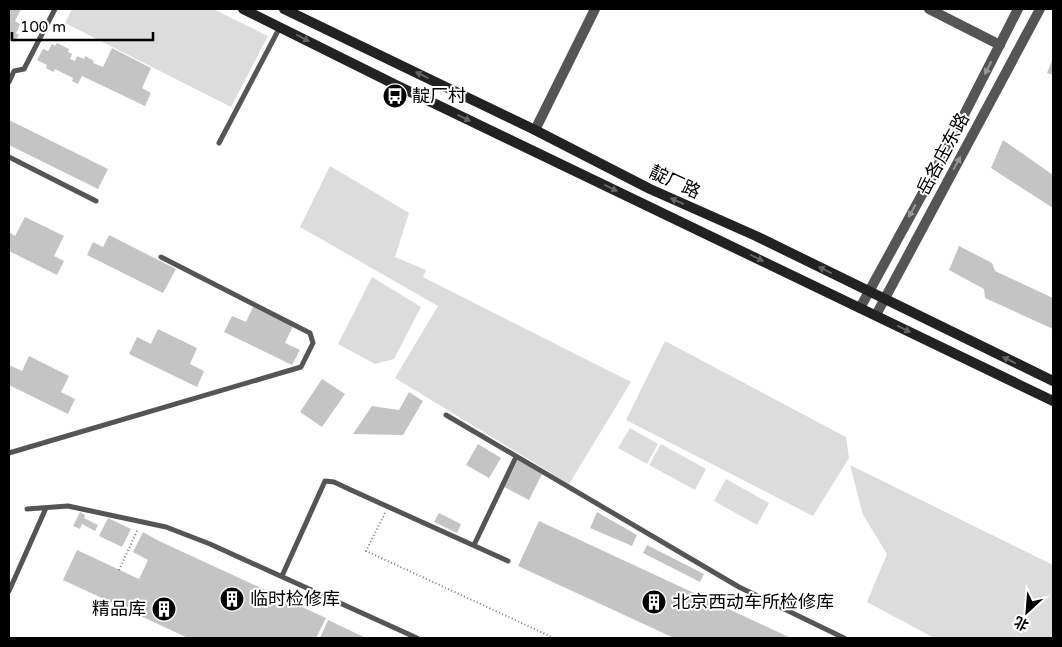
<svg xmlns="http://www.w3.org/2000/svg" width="1062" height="647" font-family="'Varela Round','Noto Sans SC',sans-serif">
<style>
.green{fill:#dcdcdc}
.building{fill:#c4c4c4}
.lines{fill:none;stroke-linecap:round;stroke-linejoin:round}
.path{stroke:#777;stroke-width:2;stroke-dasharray:1 2.5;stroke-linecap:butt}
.service{stroke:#555;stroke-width:5}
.minor{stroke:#555;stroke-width:10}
.tertiary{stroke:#555;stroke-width:10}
.secondary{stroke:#222;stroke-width:10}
.oneway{fill:#646464}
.oneway2{fill:#999}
.labels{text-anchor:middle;stroke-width:4;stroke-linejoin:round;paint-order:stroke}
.poi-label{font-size:18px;fill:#000;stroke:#fff;text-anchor:start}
.street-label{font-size:18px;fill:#000;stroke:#fff}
</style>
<rect width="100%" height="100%" fill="#fff"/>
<path class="green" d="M72 9H213L268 36 231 107 65 23Z
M330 166 409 213 395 257 426 270 423 277 631 382 569 484 395 378 438 306 300 227Z
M372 277 421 307 394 359 375 364 338 344Z
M665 341 846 437 849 458 813 516 626 420Z
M630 428 658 444 647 464 618 448Z
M661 444 706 469 695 490 649 465Z
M850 465 1053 565V638H934L867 602 887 554 863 515Z
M726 479 769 503 757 525 714 501Z"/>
<path class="building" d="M9 9H21L15 21 20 24 16 33 19 35 15 42 9 39Z
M57 43 69 49 68 52 72 54 70 59 75 61 77 56 84 59 85 56 94 61 93 63 103 67 112 48 151 68 142 88 151 93 145 106 82 76 78 84 72 81 73 78 55 69 53 72 46 68 47 65 37 60 43 49 48 51 52 44 55 46Z
M1053 58V75L1047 73Z
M9 120 108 169 98 189 9 145Z
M1003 140 1053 175V208L991 168Z
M25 217 64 236 54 256 64 261 57 275 9 251V232L15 236Z
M109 235 176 269 163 293 87 255 93 242 103 247Z
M959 246 992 263 995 271 1053 298V329L985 298 984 289 949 270Z
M253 307 293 326 285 343 300 350 292 365 224 332 232 316 246 322Z
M158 329 197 348 190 364 204 371 197 387 129 354 137 337 151 344Z
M29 356 69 376 61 392 75 399 68 414 9 385V365L22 371Z
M322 379 345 394 322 427 300 412Z
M409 392 423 401 403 435 353 434 372 406 399 410Z
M478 444 501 458 489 478 466 465Z
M518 459 543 472 529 500 504 487Z
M80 512 85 515 84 518 98 525 95 531 82 524 80 529 73 526Z
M597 512 637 535 632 546 590 528Z
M439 513 461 524 457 533 434 522Z
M108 518 131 529 122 547 99 536Z
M539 521 791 638H674L518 566Z
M143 532 157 540 326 618 316 638H188L63 580 77 550 139 579 148 560 133 552Z
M647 545 704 574 700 582 643 553Z
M328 620 366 638H320Z"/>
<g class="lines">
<path class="path" d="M385 513 366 551 554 638
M119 570 138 529"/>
<path class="service" d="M9 82 14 71 24 69 55 9
M219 143 280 27
M9 157 96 201
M446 415 739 587 844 638
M9 453 301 367 313 343 310 333 161 257
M27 509 68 506 166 527 210 544 417 638
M474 545 516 457
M282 576 325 481 334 482 351 490 508 561
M9 591 46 508"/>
<path class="minor" d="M929 9 1000 45
M535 130 595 9"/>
<path class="tertiary" d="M860 308 942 158 1018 9
M876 315 1040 9"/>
<path class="secondary" d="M243 9 398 86 1053 401
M284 9 535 130 650 189 756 236 1053 381"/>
</g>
<defs><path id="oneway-solid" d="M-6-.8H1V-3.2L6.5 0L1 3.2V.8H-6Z" transform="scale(1.25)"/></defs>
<g class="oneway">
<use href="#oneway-solid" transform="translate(303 38) rotate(27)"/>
<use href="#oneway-solid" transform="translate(422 75) rotate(-154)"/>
<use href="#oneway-solid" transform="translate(464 118) rotate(26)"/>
<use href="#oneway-solid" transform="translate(611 188) rotate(26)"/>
<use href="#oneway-solid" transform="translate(677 201) rotate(-156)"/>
<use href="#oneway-solid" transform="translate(757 258) rotate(26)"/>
<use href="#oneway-solid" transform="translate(825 270) rotate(-154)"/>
<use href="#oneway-solid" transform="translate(904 329) rotate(26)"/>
<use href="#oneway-solid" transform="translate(1009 360) rotate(-154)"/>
</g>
<g class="oneway2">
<use href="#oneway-solid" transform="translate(988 68) rotate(117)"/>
<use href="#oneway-solid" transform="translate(957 163) rotate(-62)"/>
<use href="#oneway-solid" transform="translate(912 211) rotate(119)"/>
</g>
<defs>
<symbol id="bus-disc" viewBox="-11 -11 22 22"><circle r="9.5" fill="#000" stroke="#fff"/><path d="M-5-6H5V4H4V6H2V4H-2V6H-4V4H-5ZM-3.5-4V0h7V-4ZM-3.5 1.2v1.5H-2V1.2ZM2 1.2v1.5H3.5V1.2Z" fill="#fff"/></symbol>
<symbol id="building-disc" viewBox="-11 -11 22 22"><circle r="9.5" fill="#000" stroke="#fff"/><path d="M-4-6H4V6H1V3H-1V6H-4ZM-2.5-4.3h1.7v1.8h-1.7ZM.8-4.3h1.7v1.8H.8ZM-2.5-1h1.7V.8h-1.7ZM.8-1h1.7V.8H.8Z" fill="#fff"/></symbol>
</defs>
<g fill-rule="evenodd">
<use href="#bus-disc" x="381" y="82" width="28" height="28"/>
<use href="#building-disc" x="218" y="585" width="28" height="28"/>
<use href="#building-disc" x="640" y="588" width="28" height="28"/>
<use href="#building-disc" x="150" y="595" width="28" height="28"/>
</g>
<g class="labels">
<g class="poi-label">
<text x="412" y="102">靛厂村</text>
<text x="250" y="605">临时检修库</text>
<text x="672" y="608">北京西动车所检修库</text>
<text x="146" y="615" text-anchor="end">精品库</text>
</g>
<g class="street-label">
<text transform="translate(943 154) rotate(-62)" y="6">岳各庄东路</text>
<text transform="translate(675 182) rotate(25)" y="6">靛厂路</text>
</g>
</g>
<rect width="1062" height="647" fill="none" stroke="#000000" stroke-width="20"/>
<g transform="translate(1027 612) rotate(206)" stroke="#ffffff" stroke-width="4" paint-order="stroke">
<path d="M0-4L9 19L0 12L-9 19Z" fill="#000000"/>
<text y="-8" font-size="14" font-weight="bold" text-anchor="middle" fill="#000000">北</text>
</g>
<path d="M12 32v8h141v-8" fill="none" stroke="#000000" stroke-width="2.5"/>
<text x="20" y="32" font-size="15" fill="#000000" stroke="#ffffff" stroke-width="4" paint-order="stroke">100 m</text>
</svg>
